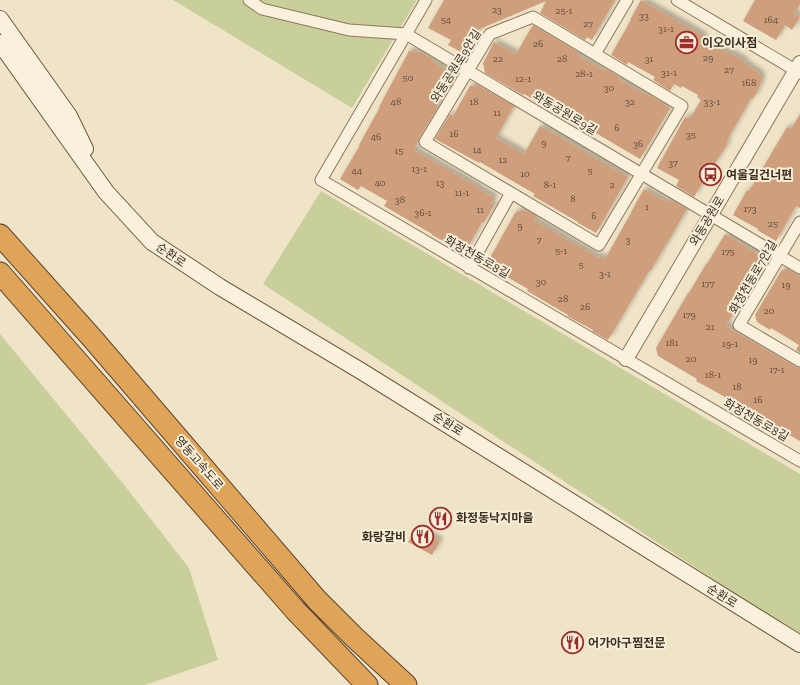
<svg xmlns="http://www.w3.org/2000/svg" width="800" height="685" font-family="'Zilla Slab','Noto Sans KR',serif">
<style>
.green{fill:#c9cf9b}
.building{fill:#cf9f7d;filter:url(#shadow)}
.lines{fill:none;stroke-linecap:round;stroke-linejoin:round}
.minor-casing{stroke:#8d765c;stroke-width:13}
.tertiary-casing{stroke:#8d765c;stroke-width:16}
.secondary-casing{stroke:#6f573f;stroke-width:18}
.motorway-casing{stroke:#5b4430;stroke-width:23}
.minor{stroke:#faf1dc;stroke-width:11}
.tertiary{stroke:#faf1dc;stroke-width:14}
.secondary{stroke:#faf1dc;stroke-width:16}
.motorway{stroke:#e0a458;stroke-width:21}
.labels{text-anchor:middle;stroke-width:4;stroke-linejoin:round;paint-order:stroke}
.number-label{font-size:10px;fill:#624a37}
.poi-label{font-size:12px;font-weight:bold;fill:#3d2e20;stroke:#f7eed8;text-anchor:start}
.street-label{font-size:12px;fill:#3d2e20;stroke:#f7eed8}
</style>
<defs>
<filter id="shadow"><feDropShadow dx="3.5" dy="-3.5" stdDeviation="2" flood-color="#0004"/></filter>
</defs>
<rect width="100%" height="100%" fill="#f0e4c8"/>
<path class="green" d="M173 0H417L352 108Z
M321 191 800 474V636L263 284Z
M0 334 125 486 189 568 218 660 145 685H0Z"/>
<path class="building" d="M444 0H615L592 40 587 37 585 40 540 13 546 1 475 31 478 33 465 54 448 45 451 40 428 28Z
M641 0 704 36 702 39 727 53 728 52 745 61 744 63 758 72 762 78 760 86 753 99 751 98 726 142 728 143 714 165H713L694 197 676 186 679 180 657 168 685 117 687 118 688 117 690 118 701 100 697 97 698 95 682 86 681 88 674 84 670 91 653 80 655 77 628 62 627 65 611 55 631 20H630Z
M755 0H800V4L794 13 800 17 792 30 785 25 776 40 743 21Z
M533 25 578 52 577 55 603 70 604 68 620 77 619 79 624 82 645 94 646 93 663 103V104L670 108 640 159 548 105 547 107 524 94 523 95 485 73 483 63 494 42 516 54Z
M409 51 420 52 433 59 432 61 450 72 452 79 437 106 438 107 419 138 418 142 414 150 478 187V188L495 198 491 203 494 205 484 223 482 222 465 252 445 241V242L432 235V234L384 206 387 201 361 186 358 190 340 179 360 145H359L380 107H379Z
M478 85 514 106 496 138 524 154 540 126 585 151 584 152 628 177 596 233 578 223V222L533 196 535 194 509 179 480 162 479 163 435 139 450 114 453 116 470 86Z
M800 114V208L796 206 776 241 757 230 758 229 733 215 747 190 749 191 787 127 791 129Z
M644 189 667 202 669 199 687 209 650 272 649 271 608 340 592 331 593 330 567 316 568 315 527 291 528 289 486 265 515 213 518 211 526 210 537 216 534 220 599 258 600 256 605 259 631 213V212Z
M725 234 760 255 763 260 726 326 796 367 800 368V441L784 432 783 433 762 421 765 418 739 403 738 404 696 381 697 379 658 356 656 348 688 293H689L706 264H707Z
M785 269H789L800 276V353L796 350 799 345 771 328 770 330 757 322 755 315 781 271Z
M417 528 440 541 432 555 408 542Z"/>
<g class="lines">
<defs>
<path id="minor" d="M249 0 262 9 349 30 406 34 800 268
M426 0 321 180 800 461
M677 0 800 73
M533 17 682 106 599 245 425 142 490 34Z
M595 54 627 0
M800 222 739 325 800 361
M469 268 511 193"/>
<path id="tertiary" d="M626 359 800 63"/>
<path id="secondary" d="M0 19 69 116 85 149
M0 43 106 192 152 242 220 287 361 371 800 644"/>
<path id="motorway" d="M0 235 92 338 317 600 354 637 406 685
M0 273 295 610 367 685"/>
</defs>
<use href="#minor" class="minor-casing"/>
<use href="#tertiary" class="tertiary-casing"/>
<use href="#secondary" class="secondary-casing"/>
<use href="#motorway" class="motorway-casing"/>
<use href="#minor" class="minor"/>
<use href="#tertiary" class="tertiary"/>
<use href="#secondary" class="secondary"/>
<use href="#motorway" class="motorway"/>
</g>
<defs>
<symbol id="office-ring" viewBox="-11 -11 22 22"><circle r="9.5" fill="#f7eed8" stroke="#9e2a2b" stroke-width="1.5"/><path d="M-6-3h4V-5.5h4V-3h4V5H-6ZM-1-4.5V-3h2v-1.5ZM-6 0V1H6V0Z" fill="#9e2a2b"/></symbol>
<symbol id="bus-ring" viewBox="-11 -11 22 22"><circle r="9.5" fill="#f7eed8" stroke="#9e2a2b" stroke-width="1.5"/><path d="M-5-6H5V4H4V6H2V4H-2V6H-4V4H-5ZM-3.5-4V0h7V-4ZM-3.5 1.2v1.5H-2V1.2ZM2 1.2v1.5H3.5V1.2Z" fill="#9e2a2b"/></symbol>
<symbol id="restaurant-ring" viewBox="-11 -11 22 22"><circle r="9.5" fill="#f7eed8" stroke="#9e2a2b" stroke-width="1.5"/><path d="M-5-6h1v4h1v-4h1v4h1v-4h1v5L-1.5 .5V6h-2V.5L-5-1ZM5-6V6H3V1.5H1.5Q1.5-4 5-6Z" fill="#9e2a2b"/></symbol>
</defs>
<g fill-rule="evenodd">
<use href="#office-ring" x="674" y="30" width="25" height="25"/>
<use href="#bus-ring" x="698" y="162" width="25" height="25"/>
<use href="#restaurant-ring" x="428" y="506" width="25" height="25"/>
<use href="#restaurant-ring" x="410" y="524" width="25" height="25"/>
<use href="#restaurant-ring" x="560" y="630" width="25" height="25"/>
</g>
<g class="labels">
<g class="number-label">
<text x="497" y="13">23</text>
<text x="564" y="14">25-1</text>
<text x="644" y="19">33</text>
<text x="446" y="23">54</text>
<text x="771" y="23">164</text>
<text x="588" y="27">27</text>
<text x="666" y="32">31-1</text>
<text x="538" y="47">26</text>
<text x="708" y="61">29</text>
<text x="498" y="62">22</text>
<text x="562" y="62">28</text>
<text x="649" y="62">31</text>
<text x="729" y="73">27</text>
<text x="669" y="76">31-1</text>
<text x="584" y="77">28-1</text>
<text x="408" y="81">50</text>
<text x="523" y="82">12-1</text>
<text x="749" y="86">168</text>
<text x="609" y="91">30</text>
<text x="396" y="105">48</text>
<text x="474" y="105">18</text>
<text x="630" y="105">32</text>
<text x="712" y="105">33-1</text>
<text x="497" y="116">11</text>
<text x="617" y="131">6</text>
<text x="454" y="137">16</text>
<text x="691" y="138">35</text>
<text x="376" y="140">46</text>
<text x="544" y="146">9</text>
<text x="638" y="147">36</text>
<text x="477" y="153">14</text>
<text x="399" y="154">15</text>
<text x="568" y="161">7</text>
<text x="503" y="163">12</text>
<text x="673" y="166">37</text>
<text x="419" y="172">13-1</text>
<text x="357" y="174">44</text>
<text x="590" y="174">5</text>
<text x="525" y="177">10</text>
<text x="380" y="186">40</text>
<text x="440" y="186">13</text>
<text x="550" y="188">8-1</text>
<text x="612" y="188">2</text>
<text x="462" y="196">11-1</text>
<text x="573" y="202">8</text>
<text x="400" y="203">38</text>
<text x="647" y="210">1</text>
<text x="750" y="212">173</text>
<text x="480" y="213">11</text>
<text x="423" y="216">36-1</text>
<text x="594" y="219">6</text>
<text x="773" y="227">25</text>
<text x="520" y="229">9</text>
<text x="539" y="243">7</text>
<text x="628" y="243">3</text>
<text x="561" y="254">5-1</text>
<text x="728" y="255">175</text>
<text x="581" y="268">5</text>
<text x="605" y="277">3-1</text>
<text x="541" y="285">30</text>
<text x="708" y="287">177</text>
<text x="786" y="288">19</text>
<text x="563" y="302">28</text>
<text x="585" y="310">26</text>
<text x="769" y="314">20</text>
<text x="689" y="318">179</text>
<text x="710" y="330">21</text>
<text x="672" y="346">181</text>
<text x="730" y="347">19-1</text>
<text x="691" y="362">20</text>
<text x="753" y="363">19</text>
<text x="777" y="373">17-1</text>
<text x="713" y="378">18-1</text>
<text x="737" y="390">18</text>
<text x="758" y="403">16</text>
</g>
<g class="poi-label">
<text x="702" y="47">이오이사점</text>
<text x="726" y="179">여울길건너편</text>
<text x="456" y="522">화정동낙지마을</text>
<text x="406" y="541" text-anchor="end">화랑갈비</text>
<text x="588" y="647">어가아구찜전문</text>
</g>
<g class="street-label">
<text transform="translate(456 66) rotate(-58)" y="4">와동공원로9안길</text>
<text transform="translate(565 113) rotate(31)" y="4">와동공원로9길</text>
<text transform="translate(707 221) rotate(-59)" y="4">와동공원로</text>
<text transform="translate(171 255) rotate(34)" y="4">순환로</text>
<text transform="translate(477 257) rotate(30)" y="4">화정천동로8길</text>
<text transform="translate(753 277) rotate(-60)" y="4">화정천동로7안길</text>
<text transform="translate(756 420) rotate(30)" y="4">화정천동로8길</text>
<text transform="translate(448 424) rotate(32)" y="4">순환로</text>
<text transform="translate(199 463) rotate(49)" y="4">영동고속도로</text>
<text transform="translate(722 596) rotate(32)" y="4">순환로</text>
</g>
</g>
</svg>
